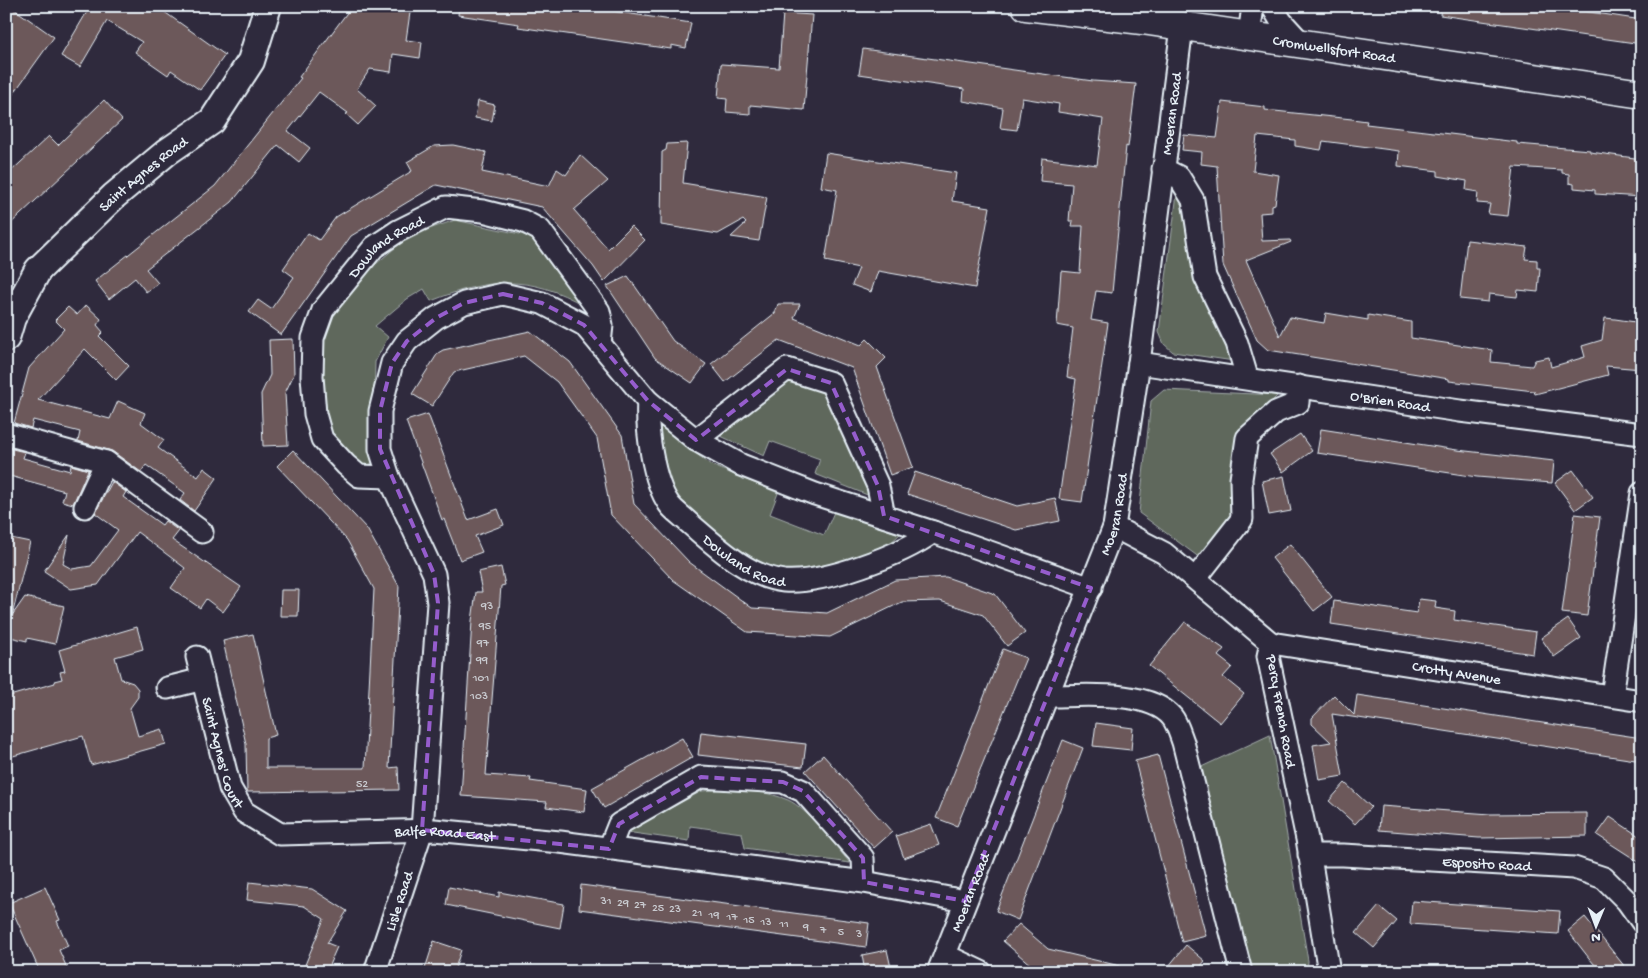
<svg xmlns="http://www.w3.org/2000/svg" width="1648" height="978" font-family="'Gochi Hand',sans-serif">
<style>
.green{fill:#5e675b;stroke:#a3acaa}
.building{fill:#6c585a;stroke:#e8f1f8}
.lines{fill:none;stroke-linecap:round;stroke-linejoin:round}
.minor-casing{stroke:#e8f1f8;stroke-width:25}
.tertiary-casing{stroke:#e8f1f8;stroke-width:30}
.secondary-casing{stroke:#e8f1f8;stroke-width:31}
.minor{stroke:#2f2a3d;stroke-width:21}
.tertiary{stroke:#2f2a3d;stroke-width:26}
.secondary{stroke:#2f2a3d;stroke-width:28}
.marked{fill:none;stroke:#965dcd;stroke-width:4;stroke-dasharray:10 6;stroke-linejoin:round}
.labels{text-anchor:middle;stroke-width:4;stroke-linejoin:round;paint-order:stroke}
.number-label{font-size:12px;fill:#c9cbd0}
.street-label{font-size:15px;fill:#e8f1f8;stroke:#2f2a3d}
</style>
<rect width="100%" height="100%" fill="#2f2a3d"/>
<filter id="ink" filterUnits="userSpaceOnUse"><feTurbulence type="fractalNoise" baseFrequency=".02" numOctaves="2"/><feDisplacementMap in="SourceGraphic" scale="10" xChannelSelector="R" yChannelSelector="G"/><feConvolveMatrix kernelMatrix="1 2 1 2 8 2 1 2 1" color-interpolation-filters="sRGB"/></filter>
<g filter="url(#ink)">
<path class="green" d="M1178 186 1234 361 1173 352 1164 344 1159 332Z
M455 220 529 236 565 275 585 306C529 274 489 278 431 301L424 289 407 299 375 326 388 337 375 362 373 457 369 471 352 462 323 426 318 353 329 317 370 269 409 236Z
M784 377 815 378 834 402 870 496 815 474 820 459 770 441 764 456 712 432Z
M1164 390 1278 395 1237 437 1238 511 1200 558 1139 513 1151 401Z
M661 427 711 465 778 493 770 514 824 535 834 512 900 534 886 547 830 572 779 574 720 541 686 510 666 479 654 432Z
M1270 735 1308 961 1307 972H1246L1197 769Z
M728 789C748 790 769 792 788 800 807 808 836 847 850 863L745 848 742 833 690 826 689 841 626 832 702 791Z"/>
<path class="building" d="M6 6H10L54 37 6 104Z
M81 6H156L225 55 200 90 171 70 168 75 135 52 142 42 107 21 80 67 61 56 88 10Z
M352 6H411L406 40 422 42 420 58 393 54 391 72 370 69 357 89 376 106 358 125 346 114 348 113 319 92 288 131 310 148 299 162 278 145 232 202 146 269 158 283 146 292 135 278 109 299 95 281 215 186 301 78 299 77Z
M459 6H579L691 23 686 48 671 45V49L518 27 519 24 458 15Z
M1441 6H1550L1642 20V44L1440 15Z
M783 13 812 15 804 110 750 105V114L726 112 727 99 718 98 721 64 779 68Z
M863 49 1093 81 1136 84 1128 147 1126 146 1112 293 1096 291 1091 320 1108 323 1082 502 1059 499 1076 379 1067 377 1073 328 1057 325 1061 271 1080 273 1083 226H1072L1073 221H1069L1072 184 1040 181 1042 158 1097 165 1103 119 1058 112 1059 104 1022 98 1017 130 1000 128 1003 108 963 101 964 89 859 74Z
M104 100 122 120 6 228V176L49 136 58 145Z
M478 101 495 105 492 121 475 118Z
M1222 102 1265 107V110L1352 119 1367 121 1366 124 1517 142V144L1590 150V152L1642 159V197L1595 194V190L1574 188V184L1569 183V174L1562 173V170L1514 167 1508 216 1488 214 1490 204 1477 203 1478 192 1466 190 1467 181 1438 176V171L1398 166 1399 151 1323 141 1321 150 1295 146V140L1257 136 1253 171 1279 175 1275 204 1272 205V212L1260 213 1262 241 1290 240 1291 242 1246 260 1280 336 1290 317 1324 323 1326 313 1368 320V315L1411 322V338L1492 350 1491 362 1532 366 1535 360 1549 357 1551 367 1585 357 1582 346 1602 340 1605 318 1615 319 1642 323V369L1606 366 1608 375 1535 394 1534 391 1449 381V379L1268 350 1257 340 1223 265 1217 166 1201 164 1202 152 1182 150 1184 135 1217 138Z
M687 143 683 183 767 197 759 241 731 237 746 223 743 220 718 234 661 225 662 152 666 150 667 144Z
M453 145 486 152 482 172 549 186 557 169 566 175 580 155 608 181 574 210 608 249 631 226 645 240 604 282 593 266 542 207 436 185 351 236 281 335 249 312 258 300 271 309 294 277 283 269 308 233 319 240 336 217 412 171 407 162 434 146Z
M826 153 956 173 952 201 990 207 975 288 878 271 871 292 852 285 859 268 825 261 837 190 821 187Z
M1467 240 1527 247 1525 259 1537 260V268H1540L1538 292 1518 290 1517 297 1489 294 1488 302 1460 299Z
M628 276 673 341 706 364 692 383 655 358 607 286Z
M778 304H800L794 318 861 345 867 339 886 358 877 367 913 467 890 475 852 368 779 340 725 382 711 364 775 313Z
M86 305 101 319 97 325 103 332 99 336 129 366 116 380 85 349 38 400 110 419 118 401 145 413 141 423 164 440 158 448 198 477 204 468 217 478 194 511 180 500 185 493 146 465 141 472 112 451 78 441 80 432 33 420 31 428 14 423 29 368 64 329 55 320 68 307 77 315Z
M530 331 570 362 622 435 634 504 689 562 752 608 827 613 895 580 946 577 995 594 1025 633 1007 646 983 615 940 601 902 602 830 637 747 632 673 580 611 515 597 438 557 382 524 356 454 372 432 406 412 394 438 353 443 350Z
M293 339 294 374 285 393 288 445 263 446 261 394 270 375 269 340Z
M428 414 468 520 498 509 504 525 475 536 482 552 460 560 444 519 442 520 406 421Z
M1321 429 1457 450 1554 461 1552 483 1477 477 1317 453Z
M1300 434 1312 451 1283 472 1270 454Z
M8 448 25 452 23 458 70 471 71 465 88 470 73 504 62 501 65 491 6 475Z
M293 450 367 529 399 586 389 768 398 767 399 790 247 792 246 744 223 641 253 634 276 735 266 738V768H365L374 589 347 540 277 466Z
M1573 470 1593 497 1575 510 1555 483Z
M915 472 1017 506 1055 498 1060 521 1016 530 907 494Z
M1284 476 1291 511 1269 515 1262 481Z
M112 482 126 492 123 497 162 525 165 521 179 531 172 540 241 587 223 612 206 599 200 608 171 588 185 568 137 532 98 585 71 589 44 571 69 535 63 564 72 569 91 566 118 530 95 513Z
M1575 514 1600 517 1587 616 1562 613Z
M6 537 30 542 12 616 6 615Z
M1290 544 1332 597 1314 611 1272 558Z
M501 567 505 585 501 586 486 775 531 778 530 781 587 789 584 812 546 807 547 802 461 796 472 621 476 592H482L478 572Z
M281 590H299L298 616H280Z
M25 597 64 606 55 644 27 638V641L6 636V624Z
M1419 599 1436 601 1435 608 1455 611 1454 620 1536 632 1533 654 1331 624 1334 601 1417 613Z
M1568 619 1581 638 1554 657 1541 638Z
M1185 622 1224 649 1218 656 1232 667 1223 677 1244 694 1220 723 1149 666Z
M137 627 143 649 115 657 121 679 133 683 138 689V697L130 708 138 736 162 729 166 744 91 765 83 736 6 758V697L55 683 54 681 62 679 60 672 65 671 59 650Z
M1003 649 1026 658 957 826 936 818Z
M1334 695 1354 715 1357 695 1642 738V761L1332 714 1343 776 1319 780 1313 745 1331 742 1312 724V718Z
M1096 723 1133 728 1131 750 1093 746Z
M701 732 806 744 803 767 698 755Z
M682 738 693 757 604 808 592 788Z
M1063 740 1083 748 1018 920 996 911Z
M823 755 892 832 874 848 805 771Z
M1158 755 1206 936 1182 942 1135 761Z
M1345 783 1371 807 1355 824 1329 801Z
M1381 806 1490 814 1587 813V836L1479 838 1379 830Z
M1610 817 1642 838V864L1597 835Z
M931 824 939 845 904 858 896 836Z
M249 882 312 889 347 911 327 943 337 947 326 972H302L324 919 304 906 247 900Z
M581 885 869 923 866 947 579 909Z
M45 887 60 920 57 921 68 946 59 950 67 968 60 972H40L9 903Z
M449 887 499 897V892L564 904 560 928 446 905Z
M1412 901 1560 911 1558 934 1410 924Z
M1379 906 1397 921 1374 948 1356 933Z
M1585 917 1629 972H1601L1589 958 1568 931Z
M1019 924 1048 949 1120 966 1119 972H1039L1003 941Z
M434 941 461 950 454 972H424Z
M1186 945 1205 961 1196 972H1164Z
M887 950 892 972H865L862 955Z"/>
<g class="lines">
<defs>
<g id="minor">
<path d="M1272 6 1281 21 1302 44"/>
<path d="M1249 36 1253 6"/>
<path d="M1163 169 1179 177 1193 200 1205 277 1237 343 1247 377"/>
<path id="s1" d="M1139 363 1460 411 1642 434"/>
<path id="s2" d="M648 401C646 429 653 481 669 504 673 510 682 516 688 522 715 545 747 577 784 581 823 584 902 555 933 532"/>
<path d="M6 434 106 462 202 532"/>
<path d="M696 440 787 369 831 383 878 486 884 516"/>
<path id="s3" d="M389 477 359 476 346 465 322 439 315 414 312 376 313 338 323 310 374 247 398 231 446 207 483 211 523 221 540 230 599 311 602 325 600 344"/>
<path d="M85 507 106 462"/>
<path d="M1114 527 1164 553 1271 643"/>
<path d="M1196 578 1242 519 1241 479 1247 438 1276 412 1298 403 1299 386"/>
<path id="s4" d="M1271 643 1642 701"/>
<path d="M1271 643 1268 656 1307 839 1329 972"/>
<path id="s5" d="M197 657 230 788 244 812 280 834 434 830 560 842 864 882 965 901"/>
<path d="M167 688 203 679"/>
<path d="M1048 696C1081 696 1149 689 1172 717 1177 723 1180 734 1183 742L1241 972"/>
<path d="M1612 696 1642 493"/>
<path d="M609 849 619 824 701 777 783 782 803 791 863 858 864 882"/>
<path id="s6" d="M1309 855H1343L1574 868 1604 878 1627 901 1642 922"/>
<path d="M945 955 981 972"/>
<path id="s7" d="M375 972 422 830 438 603 434 574 389 477 380 449V411L392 363 407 341 436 318 464 303 503 294 542 303 584 325 648 401 696 440 741 465 815 494 933 532 1091 588"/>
<path id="s8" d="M938 972 1114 527 1139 363 1182 27"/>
</g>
<g id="tertiary">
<path id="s9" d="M6 338 12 318 38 270 114 196 167 152 212 121 251 61 268 6"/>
</g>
<g id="secondary">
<path id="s10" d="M1026 6 1142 20 1642 94"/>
</g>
</defs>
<use href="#minor" class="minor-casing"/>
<use href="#tertiary" class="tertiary-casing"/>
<use href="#secondary" class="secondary-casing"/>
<use href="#minor" class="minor"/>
<use href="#tertiary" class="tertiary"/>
<use href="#secondary" class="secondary"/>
</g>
</g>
<path class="marked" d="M503 294 542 303 584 325 648 401 696 440 787 369 831 383 878 486 884 516 1091 588 965 901 864 882 863 858 803 791 783 782 701 777 619 824 609 849 422 830 438 603 434 574 380 449V411L392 363 407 341 436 318 464 303Z"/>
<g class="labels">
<g class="number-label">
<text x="487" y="609">93</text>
<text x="485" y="629">95</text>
<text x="483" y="646">97</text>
<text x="482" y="663">99</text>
<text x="481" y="681">101</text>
<text x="479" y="699">103</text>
<text x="362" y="787">52</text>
<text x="606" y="904">31</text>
<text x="623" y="906">29</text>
<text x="640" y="908">27</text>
<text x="658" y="911">25</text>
<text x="675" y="912">23</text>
<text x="697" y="916">21</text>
<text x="714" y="918">19</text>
<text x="732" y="920">17</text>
<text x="749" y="923">15</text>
<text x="766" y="925">13</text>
<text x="784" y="927">11</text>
<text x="806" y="930">9</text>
<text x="823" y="933">7</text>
<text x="841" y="935">5</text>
<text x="859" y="937">3</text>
</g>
<g class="street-label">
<text dy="5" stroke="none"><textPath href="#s10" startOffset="311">Cromwellsfort Road</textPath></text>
<text dy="5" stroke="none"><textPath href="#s8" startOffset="896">Moeran Road</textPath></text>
<text dy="5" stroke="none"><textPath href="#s9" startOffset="218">Saint Agnes Road</textPath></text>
<text dy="5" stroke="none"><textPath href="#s3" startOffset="305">Dowland Road</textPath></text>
<text dy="5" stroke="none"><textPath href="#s1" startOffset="254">O'Brien Road</textPath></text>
<text dy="5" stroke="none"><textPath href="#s8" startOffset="491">Moeran Road</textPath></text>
<text dy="5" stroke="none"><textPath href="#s2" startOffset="202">Dowland Road</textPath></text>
<text dy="5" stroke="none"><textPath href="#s4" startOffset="188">Crotty Avenue</textPath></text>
<text transform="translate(1282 711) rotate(80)" y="5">Percy French Road</text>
<text dy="5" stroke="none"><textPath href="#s5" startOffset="99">Saint Agnes' Court</textPath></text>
<text dy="5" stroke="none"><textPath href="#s5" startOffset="370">Balfe Road East</textPath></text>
<text dy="5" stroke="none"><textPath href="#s6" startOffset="178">Esposito Road</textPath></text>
<text dy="5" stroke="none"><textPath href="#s8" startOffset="86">Moeran Road</textPath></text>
<text dy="5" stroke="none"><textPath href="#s7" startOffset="75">Lisle Road</textPath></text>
</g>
</g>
<rect width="1648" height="978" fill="none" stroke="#2f2a3d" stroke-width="25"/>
<rect x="12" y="12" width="1623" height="953" fill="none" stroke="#e8f1f8" stroke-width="2" filter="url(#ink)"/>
<g transform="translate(1596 926) rotate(181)" stroke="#2f2a3d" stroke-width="4" paint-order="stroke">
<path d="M0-4L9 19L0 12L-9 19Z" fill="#e8f1f8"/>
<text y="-8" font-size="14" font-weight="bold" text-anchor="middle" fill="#e8f1f8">N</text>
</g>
</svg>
